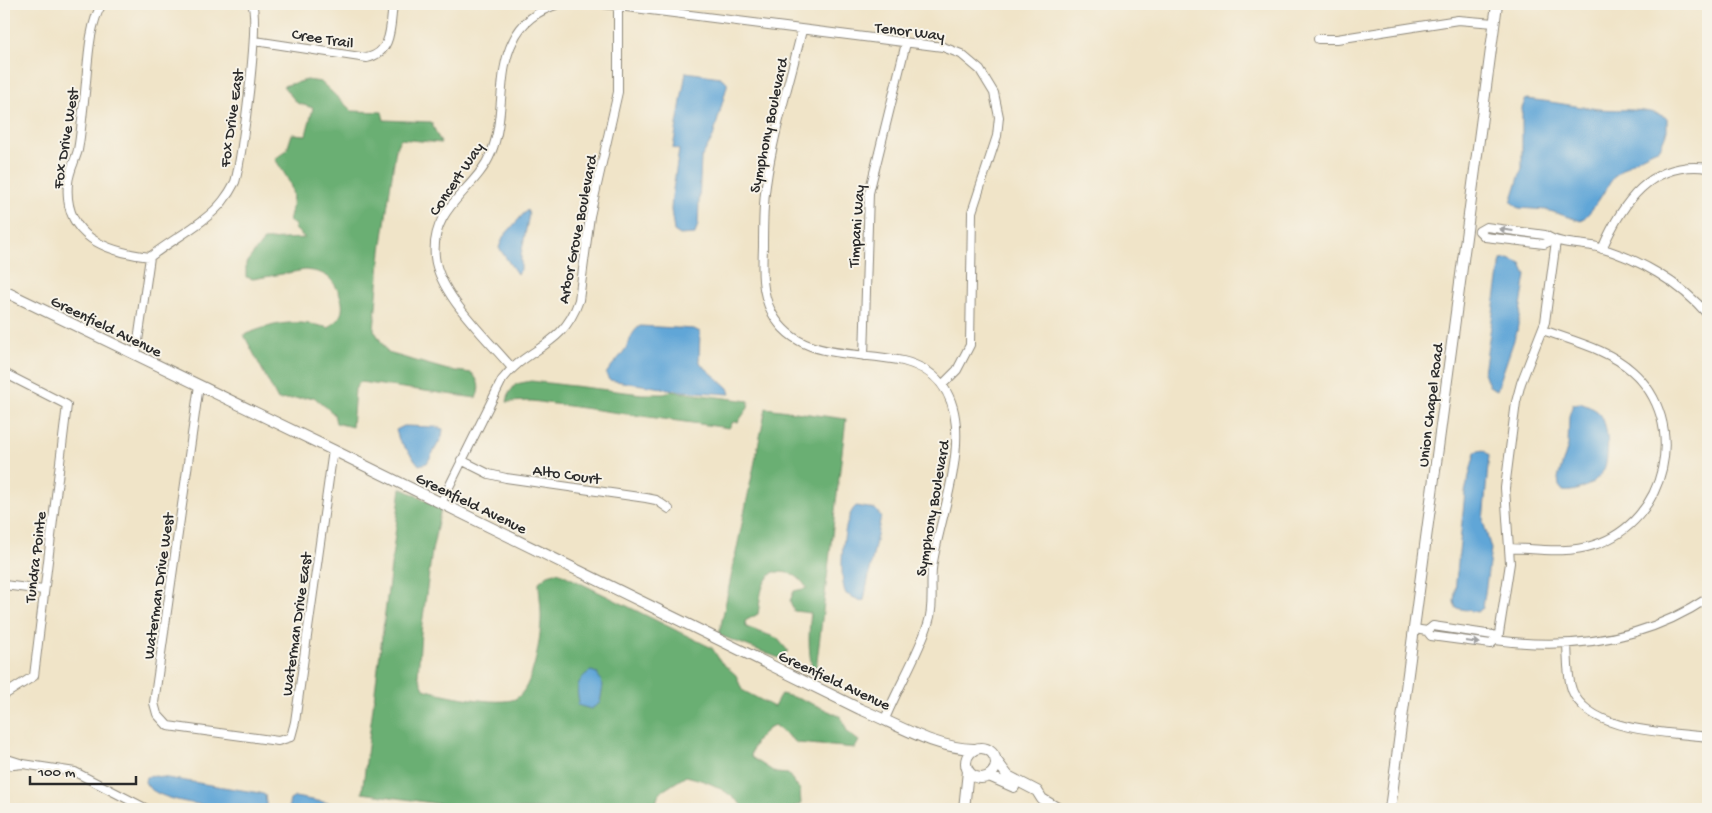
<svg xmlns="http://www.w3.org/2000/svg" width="1712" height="813" font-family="'Gochi Hand',sans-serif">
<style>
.forest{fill:#6baf73;stroke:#4b6d4f}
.water{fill:#61a6d7;stroke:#466881}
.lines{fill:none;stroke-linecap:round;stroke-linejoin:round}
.street-casing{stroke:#8e887a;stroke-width:10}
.secondary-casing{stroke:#8e887a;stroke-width:12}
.street{stroke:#fff;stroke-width:8}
.secondary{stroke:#fff;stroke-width:10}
.oneway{fill:#a0a0a0}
.labels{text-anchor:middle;stroke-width:4;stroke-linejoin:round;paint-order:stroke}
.street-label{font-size:16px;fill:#2b2b2b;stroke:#f7f3e8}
</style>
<rect width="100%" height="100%" fill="#f7f3e8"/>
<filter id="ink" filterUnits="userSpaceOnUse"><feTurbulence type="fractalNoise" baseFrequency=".02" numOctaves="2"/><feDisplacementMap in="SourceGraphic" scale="10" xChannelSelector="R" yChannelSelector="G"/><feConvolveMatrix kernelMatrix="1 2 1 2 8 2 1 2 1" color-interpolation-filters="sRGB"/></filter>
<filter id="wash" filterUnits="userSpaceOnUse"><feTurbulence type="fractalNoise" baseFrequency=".0096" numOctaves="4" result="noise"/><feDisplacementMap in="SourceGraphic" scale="20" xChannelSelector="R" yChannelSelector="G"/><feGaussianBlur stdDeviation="1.12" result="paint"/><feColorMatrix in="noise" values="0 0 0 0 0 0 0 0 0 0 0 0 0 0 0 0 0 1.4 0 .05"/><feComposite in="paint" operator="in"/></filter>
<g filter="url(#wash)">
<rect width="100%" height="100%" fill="#f0e4c8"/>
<path class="forest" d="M307 80 321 82 352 111 382 112 384 120 431 122 441 143 400 139 396 148 381 251 374 330 388 353 448 370 472 373C479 381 481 388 476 398L360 382 355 389 352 427 336 423 334 414 314 397 278 400 244 335C276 322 295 319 329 328 332 324 338 320 340 316 347 305 337 284 328 277 322 272 313 271 305 270L253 279 246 277V263L264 240 305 238 295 229V225L289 221C297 190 292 185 275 159L287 150 292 134 306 135 313 108 297 103 283 86Z
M531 381 642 394H664L671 391 749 401 748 408 738 422H733L729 428 532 401 507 402 509 393 516 384Z
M766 408 846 419 815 678C808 659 808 633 811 613L794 611 790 601 794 591 807 588C797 574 791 572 774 572 759 583 761 598 758 614L745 621 746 627 777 638 788 651 779 658 719 635Z
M401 488 441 508 432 551 421 632 418 675 424 689C442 695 499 706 515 699 534 690 542 632 541 613 541 603 539 593 539 582L548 575 558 572 712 648 721 662 736 675 742 690 774 707 781 694C803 699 821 707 841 717L848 733 859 741 855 748 797 743 774 725C762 732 752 743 751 757L776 773 788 774 800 790 801 804 788 809H746C725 789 714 783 686 776L659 793 656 803 665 809H475L362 793Z"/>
<path class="water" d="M686 72 720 77 727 82V86L713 137 701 158 698 224 695 234 680 235 674 231 671 210 672 196 679 150 673 148Z
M1526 99C1551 101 1575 107 1599 109 1622 111 1646 107 1667 118V131L1660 148C1644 154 1626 164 1614 177 1603 192 1595 209 1581 221L1547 210 1519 208 1511 202 1522 168V108Z
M527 210 529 214 521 255V270L517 274 499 248 503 237Z
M1509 259 1521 264 1526 275 1517 331 1497 390 1489 386 1484 372 1501 260Z
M640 326 694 329 700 332 699 359 701 364 728 388 730 394 682 391 609 380 606 374C611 365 619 359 624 351 631 342 630 333 640 326Z
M1580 403C1587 406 1595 408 1600 414 1609 426 1610 459 1603 471 1595 484 1577 493 1563 491L1559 486 1558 478 1568 446 1569 416 1573 404Z
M404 426 436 427 443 429 442 437 427 463 419 465 399 440 396 430Z
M4 446 8 454 4 493Z
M1483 450 1489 455 1483 521 1491 549 1483 608 1477 612 1456 608 1454 602 1465 492 1475 452Z
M856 506 875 509 881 516 864 600 861 601 846 594C838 579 842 517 856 506Z
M591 671 597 673 603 685 600 703 591 709 577 705 579 701C575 688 579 677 591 671Z
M155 776 260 793 265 795 267 809C242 809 155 806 145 782L146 777Z
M295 797 340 805 385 809H288L290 800Z"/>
</g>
<g filter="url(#ink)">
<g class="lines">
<defs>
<path id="street" d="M102 4C87 27 88 73 84 101 82 117 81 134 78 150 75 161 69 171 68 183 63 237 107 252 150 257
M603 4 943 47 961 54 980 70 994 93 999 117 997 136 972 212 970 345 957 370 942 385
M802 30C790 81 773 133 766 185 763 205 763 227 763 247 762 270 761 292 772 313 798 362 857 350 903 361 994 384 943 500 933 562 929 582 935 605 928 624 917 657 898 687 885 719
M1318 39H1337L1458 20 1494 23
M255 41 367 58C393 52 390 26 393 4
M1553 240 1544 244 1485 237 1479 231 1486 227 1545 235C1560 245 1581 243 1597 247 1639 259 1680 282 1708 315
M1602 249C1622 203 1651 160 1708 168
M150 257C171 240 207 222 223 201 227 196 232 188 235 182 242 160 260 21 252 4
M136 355 150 257
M864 356 869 193 906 43
M512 368C488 339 439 295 435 257 430 206 475 192 491 153 506 118 496 75 513 41 522 21 539 10 559 4
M4 373 67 405 34 676 4 695
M199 385 154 703 157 714 168 726 278 741 291 737 295 722 333 450
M461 460 489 474 506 478 646 498 656 500 669 509
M441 503 502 380C528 346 563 348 579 300L590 216 618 92V4
M1510 548C1537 549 1567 554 1594 545 1667 522 1690 422 1632 371 1608 349 1572 341 1543 330
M4 585 43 590
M1414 629 1427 631 1431 636 1491 644 1495 640 1493 635 1433 626 1427 631
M1495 640C1569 650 1644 641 1708 598
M1498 640 1510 563 1505 488 1516 402 1521 383 1545 322 1556 241
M1567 644C1568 659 1567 676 1572 690 1589 733 1669 732 1708 737
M4 758 23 764 75 772 147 809
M4 766 23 764"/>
<path id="secondary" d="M4 291 333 450 860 709C897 724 933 748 974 749
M966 763a15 15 0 1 1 30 0a15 15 0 1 1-30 0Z
M996 760 1008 776 1037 791 1042 799 1059 809
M989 776 1014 787
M964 809 968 771
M1390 809 1497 4"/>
</defs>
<use href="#street" class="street-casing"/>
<use href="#secondary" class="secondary-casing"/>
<use href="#street" class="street"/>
<use href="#secondary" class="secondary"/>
</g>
<defs><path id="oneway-solid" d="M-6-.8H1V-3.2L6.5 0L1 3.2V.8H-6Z" transform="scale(1.25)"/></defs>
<g class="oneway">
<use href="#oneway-solid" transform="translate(1506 230) rotate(-172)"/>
<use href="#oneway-solid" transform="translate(1473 642) rotate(8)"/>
</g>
</g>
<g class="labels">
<g class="street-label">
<text transform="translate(910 30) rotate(7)" y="6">Tenor Way</text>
<text transform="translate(323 37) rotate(9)" y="6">Cree Trail</text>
<text transform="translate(230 118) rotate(-82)" y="6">Fox Drive East</text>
<text transform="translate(767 125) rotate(-78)" y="6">Symphony Boulevard</text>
<text transform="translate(64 138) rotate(-81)" y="6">Fox Drive West</text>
<text transform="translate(455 178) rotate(-56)" y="6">Concert Way</text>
<text transform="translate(855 226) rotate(-86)" y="6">Timpani Way</text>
<text transform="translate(576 229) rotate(-79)" y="6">Arbor Grove Boulevard</text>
<text transform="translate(107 325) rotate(26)" y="6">Greenfield Avenue</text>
<text transform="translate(1429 405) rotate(-83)" y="6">Union Chapel Road</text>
<text transform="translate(567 473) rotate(8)" y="6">Alto Court</text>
<text transform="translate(472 502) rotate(26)" y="6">Greenfield Avenue</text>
<text transform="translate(931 508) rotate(-80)" y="6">Symphony Boulevard</text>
<text transform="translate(34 557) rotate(-83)" y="6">Tundra Pointe</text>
<text transform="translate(157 586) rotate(-82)" y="6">Waterman Drive West</text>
<text transform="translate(295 624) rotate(-82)" y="6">Waterman Drive East</text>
<text transform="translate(835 679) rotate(25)" y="6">Greenfield Avenue</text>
</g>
</g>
<rect width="1712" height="813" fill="none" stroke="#f7f3e8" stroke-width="20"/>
<path d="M30 776v8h106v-8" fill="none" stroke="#2b2b2b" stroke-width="2.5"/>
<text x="38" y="776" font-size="15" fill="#2b2b2b" stroke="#f7f3e8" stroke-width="4" paint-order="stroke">100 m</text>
</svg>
